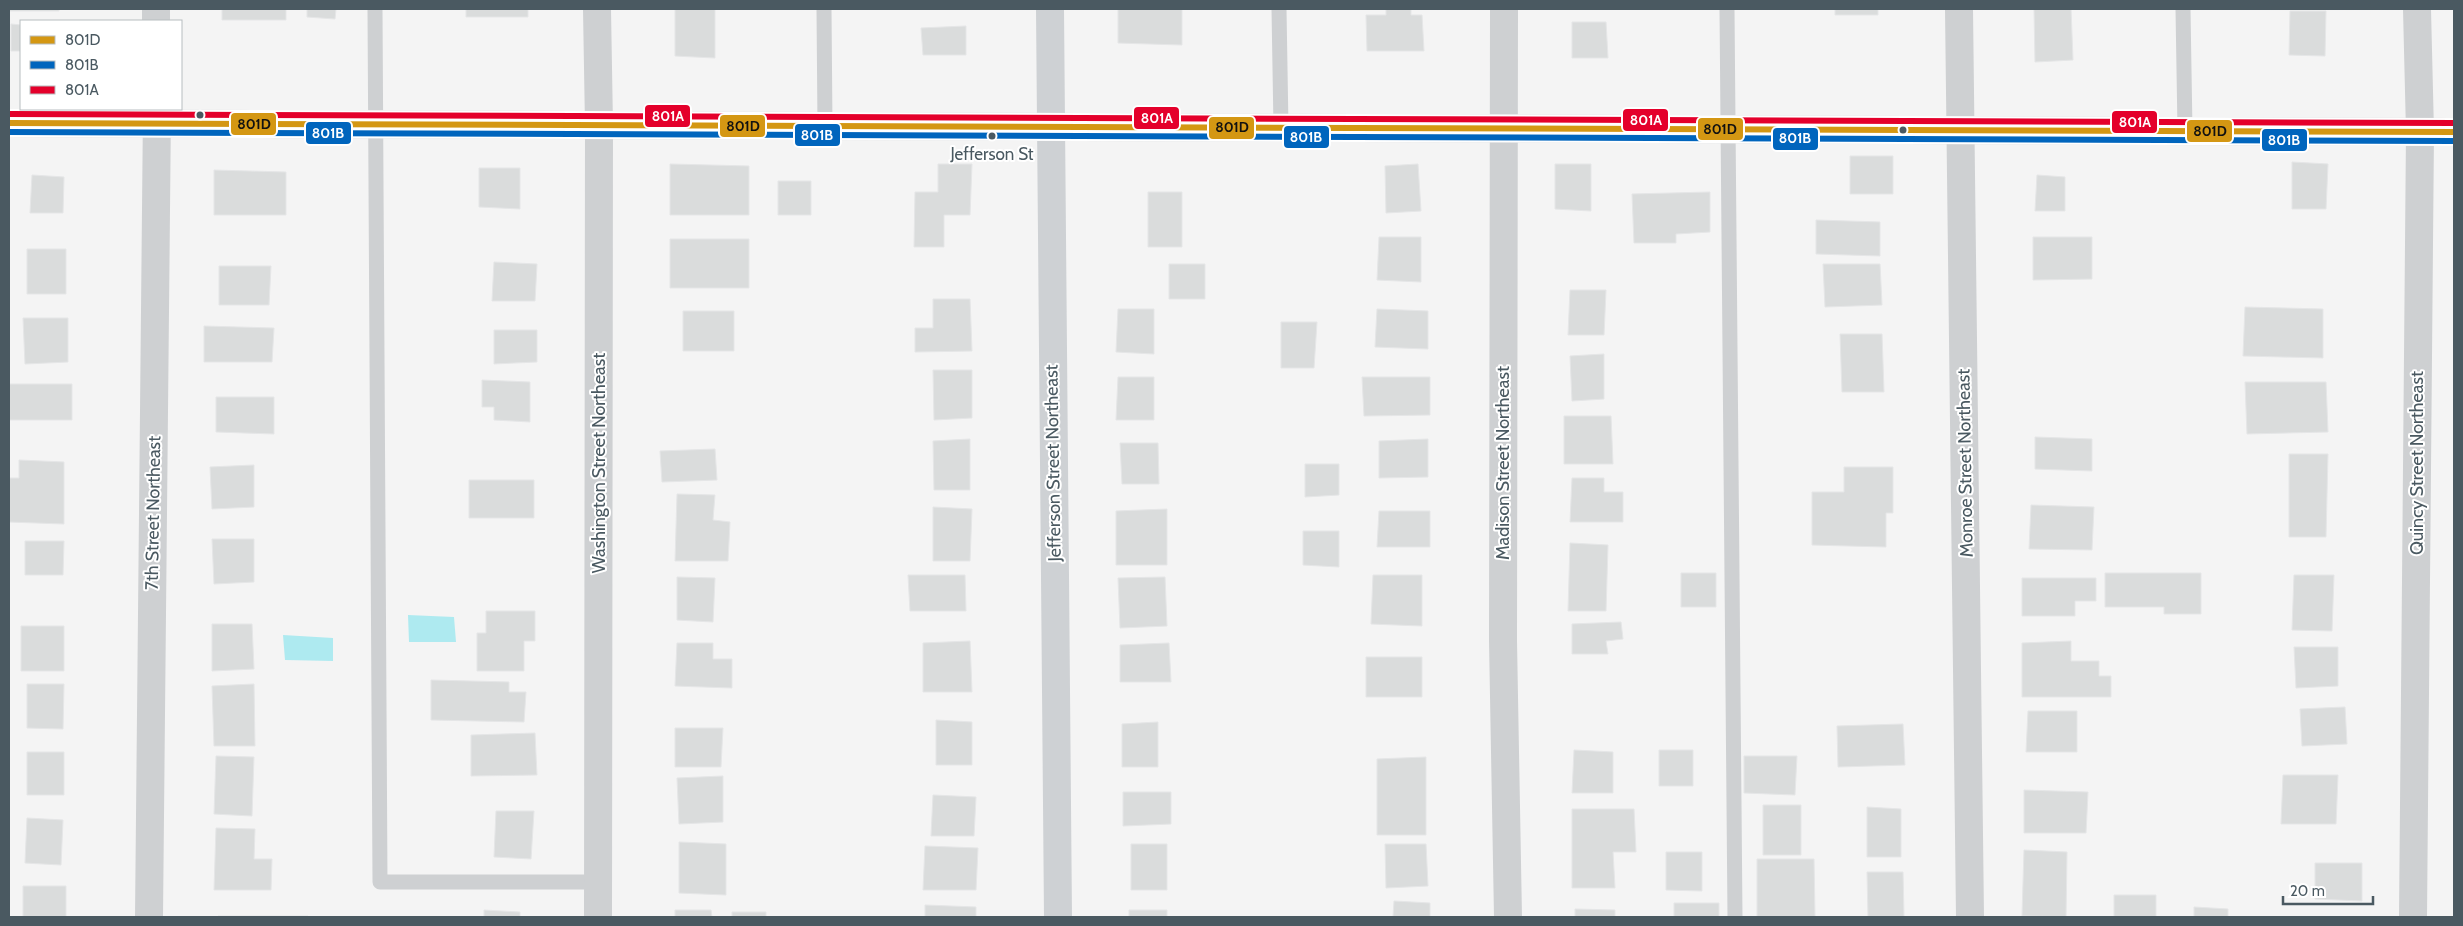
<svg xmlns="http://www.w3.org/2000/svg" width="2463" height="926" font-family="Cabin,sans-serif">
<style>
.water{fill:#aeeaf0}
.building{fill:#dadcdc;stroke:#e5e6e7}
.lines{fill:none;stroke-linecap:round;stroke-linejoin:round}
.lane{stroke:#ced0d2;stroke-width:15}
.street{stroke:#ced0d2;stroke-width:28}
.secondary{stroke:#ced1d4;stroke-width:28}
.bus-1-casing{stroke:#fff;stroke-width:10}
.bus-2-casing{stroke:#fff;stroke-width:10}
.bus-3-casing{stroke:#fff;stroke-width:10}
.bus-1{stroke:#d49713;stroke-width:6}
.bus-2{stroke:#0065bd;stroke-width:6}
.bus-3{stroke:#e4002b;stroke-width:6}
.bus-dot{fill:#4a5961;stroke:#fff;stroke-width:2}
.labels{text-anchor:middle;stroke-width:4;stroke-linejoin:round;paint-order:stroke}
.bus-label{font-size:17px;fill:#4a5961;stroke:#fff}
.street-label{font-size:18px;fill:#4a5961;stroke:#fff}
.line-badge{stroke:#fff;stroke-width:2}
.badge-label{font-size:14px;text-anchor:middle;font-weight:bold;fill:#fff}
.pale-badge-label{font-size:14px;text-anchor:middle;font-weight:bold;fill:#111}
</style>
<rect width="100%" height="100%" fill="#f4f4f4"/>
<path class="water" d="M408 615 454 617 456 642H409Z
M283 635 333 638V661L285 660Z"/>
<path class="building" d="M9 9H59V11H9Z
M222 9H286V20H222Z
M307 9H336L335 19 307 17Z
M466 9H528V17H466Z
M675 9H715V58L675 56Z
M1118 9H1182V45L1118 43Z
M1386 9H1411V15H1422L1424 51H1367L1366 15H1386Z
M1835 9H1878V15H1835Z
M2034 9H2071L2073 60 2035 62Z
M2290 11H2326L2325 56 2289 55Z
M1572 22H1606L1608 58H1572Z
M11 24 21 25V51H11Z
M966 26V55H923L921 28Z
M1850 156H1893V194H1850Z
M2292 162 2328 164 2326 209H2292Z
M670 164 749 166V215H670Z
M938 164H972L970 215H944V247H914L915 192H938Z
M1418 164 1421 211 1386 213 1385 166Z
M1555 164H1591V211L1555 209Z
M479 168H520V209L479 207Z
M214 170 286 172V215H214Z
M32 175 64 177 63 213H30Z
M2037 175 2065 177V211H2035Z
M778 181H811V215H778Z
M1148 192H1182V247H1148Z
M1710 192V232L1676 234V243H1634L1632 194Z
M1816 220 1880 222V256L1816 254Z
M1379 237H1421V282L1377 280Z
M2033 237H2092V279L2033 280Z
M670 239H749V288H670Z
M27 249H66V294H27Z
M494 262 537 264 535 301H492Z
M1169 264H1205V299H1169Z
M1823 264H1880L1882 305 1825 307Z
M219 266H271L269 305H219Z
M1570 290H1606L1604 335H1568Z
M933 299H970L972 351 915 352V328H933Z
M2245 307 2323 309V358L2243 356Z
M1118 309H1154V354L1116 352Z
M1377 309 1428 311V349L1375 347Z
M683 311H734V351H683Z
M23 318H68V362L25 364Z
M1281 322H1317L1314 368H1281Z
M204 326 274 328 272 362H204Z
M494 330H537V362L494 364Z
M1840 334H1882L1884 392H1842Z
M1604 354V399L1572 401 1570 356Z
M933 370H972V418L934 420Z
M1118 377H1154V420H1116Z
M1362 377H1430V415L1364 416Z
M482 380 530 382V422L494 420V407H482Z
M2245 382H2326L2328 432 2247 434Z
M9 384H72V420H9Z
M216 397H274V434L216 432Z
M1564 416H1611L1613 464H1564Z
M2035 437 2092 439V471L2035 469Z
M970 439V490H934L933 441Z
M1428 439V477L1379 478V441Z
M1120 443H1158L1159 484H1122Z
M715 449 717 480 662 482 660 451Z
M2289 454H2328L2326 537H2289Z
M19 460 64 462V524L9 522V478H19Z
M1305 464H1339V495L1305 497Z
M254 465V507L212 509 210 467Z
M1844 467H1893V513H1886V547L1812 545V492H1844Z
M1572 478H1604V492H1623V522H1570Z
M469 480H534V518H469Z
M677 494 715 495 713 520 730 522 728 561H675Z
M2031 505 2094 507 2092 550 2029 549Z
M933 507 972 509 970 561H933Z
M1167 509V565H1116V511Z
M1379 511H1430V547H1377Z
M1303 531H1339V567L1303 565Z
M212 539H254V582L214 584Z
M25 541H64L63 575H25Z
M1570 543 1608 545 1606 611H1568Z
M1681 573H1716V607H1681Z
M2105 573H2201V614H2164V607H2105Z
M908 575H965L966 611H910Z
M1373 575H1422V626L1371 624Z
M2294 575H2334L2332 631 2292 630Z
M677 577 715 578 713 622 677 620Z
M1165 577 1167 626 1120 628 1118 578Z
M2022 578H2096V601H2075V616H2022Z
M486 611H535V641H524V671H477V633H486Z
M1621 622 1623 639 1606 641 1608 654H1572V624Z
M212 624H252L254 669 212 671Z
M21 626H64V671H21Z
M970 641 972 692H923V643Z
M2071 641V661H2099V676H2111V697H2022V643Z
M677 643H713V659H732V688L675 686Z
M1169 643 1171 682H1120V645Z
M2294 647H2338V686L2296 688Z
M1366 657H1422V697H1366Z
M431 680 509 682V692H526L524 722 431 720Z
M27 684H64L63 729 27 728Z
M254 684 255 746H214L212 686Z
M2345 707 2347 744 2302 746 2300 709Z
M2028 711H2077V752H2026Z
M936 720 972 722V765H936Z
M1158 722V767H1122V724Z
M1903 724 1905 765 1838 767 1837 726Z
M675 728H723L721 767H675Z
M535 733 537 775 471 776V735Z
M1574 750 1613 752V793H1572Z
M1659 750H1693V786H1659Z
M27 752H64V795H27Z
M216 756 254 757 252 816 214 814Z
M1744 756H1797L1795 795 1744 793Z
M1426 757V835H1377V759Z
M2283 775H2338L2336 824H2281Z
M723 776V822L679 824 677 778Z
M2024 790 2088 792 2086 833H2024Z
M1123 792H1171V824L1123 826Z
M933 795 976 797 974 836H931Z
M1763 805H1801V855H1763Z
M1867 807 1901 809V857H1867Z
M1572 809H1634L1636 852H1613L1615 888H1572Z
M496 811H534L531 859 494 857Z
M27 818 63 820 61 865 25 863Z
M216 828 255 829 254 859H272L271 890H214Z
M679 842 726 844V895L679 893Z
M1131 844H1167V890H1131Z
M1385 844H1426L1428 886 1386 888Z
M925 846 978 848 976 890H923Z
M2024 850 2067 852 2066 917 2022 916Z
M1666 852H1702V891L1666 890Z
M1757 859H1814L1815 917H1757Z
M2315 863H2362V901L2315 899Z
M1867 872H1903L1904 917H1868Z
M23 886H66V917H23Z
M2114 895H2156V917H2114Z
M1394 901 1430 903V917H1393Z
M1674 903H1719V917H1674Z
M925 905 976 907V917H925Z
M2194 907 2228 909V917H2194Z
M1575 909 1615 910V917H1575Z
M484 910 520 912V917H484Z
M675 910H711L712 917H675Z
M1129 910H1167V917H1129Z
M732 912H766V917H732Z
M218 916H308V917H218Z"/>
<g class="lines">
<path class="lane" d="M375 9 380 882H598
M824 9 825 127
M1279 9 1281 128
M1727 9 1735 917
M2183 9 2185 131"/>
<path class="street" d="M156 9V21
M597 9 599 126 598 917
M1504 9 1503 641 1508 917
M1959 9 1970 917
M149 917 157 109
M2413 917 2420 132 2417 9"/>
<path class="secondary" d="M1050 9 1058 917
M9 123 2454 132"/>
<defs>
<path id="bus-1" d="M9 123 2454 132"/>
<path id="bus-2" d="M9 132 2454 141"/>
<path id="bus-3" d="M9 114 2454 123"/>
</defs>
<use href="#bus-1" class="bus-1-casing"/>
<use href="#bus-2" class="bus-2-casing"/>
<use href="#bus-3" class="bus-3-casing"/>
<use href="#bus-1" class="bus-1"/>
<use href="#bus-2" class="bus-2"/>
<use href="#bus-3" class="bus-3"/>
</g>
<g class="bus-dot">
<circle cx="200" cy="115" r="4.5"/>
<circle cx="1903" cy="130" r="4.5"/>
<circle cx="992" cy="136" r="4.5"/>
</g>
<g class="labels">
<g class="bus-label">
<text x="992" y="160">Jefferson St</text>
</g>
<g class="street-label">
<text transform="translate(599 463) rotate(-90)" y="6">Washington Street Northeast</text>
<text transform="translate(1053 463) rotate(-91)" y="6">Jefferson Street Northeast</text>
<text transform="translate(1503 463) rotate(-90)" y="6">Madison Street Northeast</text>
<text transform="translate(1965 463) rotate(-91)" y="6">Monroe Street Northeast</text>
<text transform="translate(2417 463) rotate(-90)" y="6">Quincy Street Northeast</text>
<text transform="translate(153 513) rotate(-89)" y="6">7th Street Northeast</text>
</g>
</g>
<g class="line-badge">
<rect x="644" y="104" width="47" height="24" rx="5" fill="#e4002b"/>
<rect x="1133" y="106" width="47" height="24" rx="5" fill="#e4002b"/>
<rect x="1622" y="108" width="47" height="24" rx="5" fill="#e4002b"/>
<rect x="2111" y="110" width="47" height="24" rx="5" fill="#e4002b"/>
<rect x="230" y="112" width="47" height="24" rx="5" fill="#d49713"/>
<rect x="719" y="114" width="47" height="24" rx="5" fill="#d49713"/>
<rect x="1208" y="116" width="47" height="24" rx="5" fill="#d49713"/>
<rect x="1697" y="117" width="47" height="24" rx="5" fill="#d49713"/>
<rect x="2186" y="119" width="47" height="24" rx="5" fill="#d49713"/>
<rect x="305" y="121" width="47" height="24" rx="5" fill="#0065bd"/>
<rect x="794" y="123" width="47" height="24" rx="5" fill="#0065bd"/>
<rect x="1283" y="125" width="47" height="24" rx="5" fill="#0065bd"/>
<rect x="1772" y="127" width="47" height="24" rx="5" fill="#0065bd"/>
<rect x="2261" y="128" width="47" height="24" rx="5" fill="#0065bd"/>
</g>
<g class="badge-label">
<text x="668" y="121">801A</text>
<text x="1157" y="123">801A</text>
<text x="1646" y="125">801A</text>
<text x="2135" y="127">801A</text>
<text x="328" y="138">801B</text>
<text x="817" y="140">801B</text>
<text x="1306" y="142">801B</text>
<text x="1795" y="143">801B</text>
<text x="2284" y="145">801B</text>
</g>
<g class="pale-badge-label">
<text x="254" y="129">801D</text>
<text x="743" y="131">801D</text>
<text x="1232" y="132">801D</text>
<text x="1720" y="134">801D</text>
<text x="2210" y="136">801D</text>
</g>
<rect width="2463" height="926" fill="none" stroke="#4a5961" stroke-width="20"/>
<rect x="20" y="20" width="162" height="90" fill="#ffffff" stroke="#b7bdc0"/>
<rect x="30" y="36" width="25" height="8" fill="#d49713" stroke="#b7bdc0"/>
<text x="65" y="45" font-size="15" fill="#4a5961">801D</text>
<rect x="30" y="61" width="25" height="8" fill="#0065bd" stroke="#b7bdc0"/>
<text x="65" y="70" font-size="15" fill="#4a5961">801B</text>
<rect x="30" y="86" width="25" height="8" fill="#e4002b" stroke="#b7bdc0"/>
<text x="65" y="95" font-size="15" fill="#4a5961">801A</text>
<path d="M2283 896v8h90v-8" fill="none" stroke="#4a5961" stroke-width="2.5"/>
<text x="2290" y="896" font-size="15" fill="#4a5961" stroke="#ffffff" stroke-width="4" paint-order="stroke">20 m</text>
</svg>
